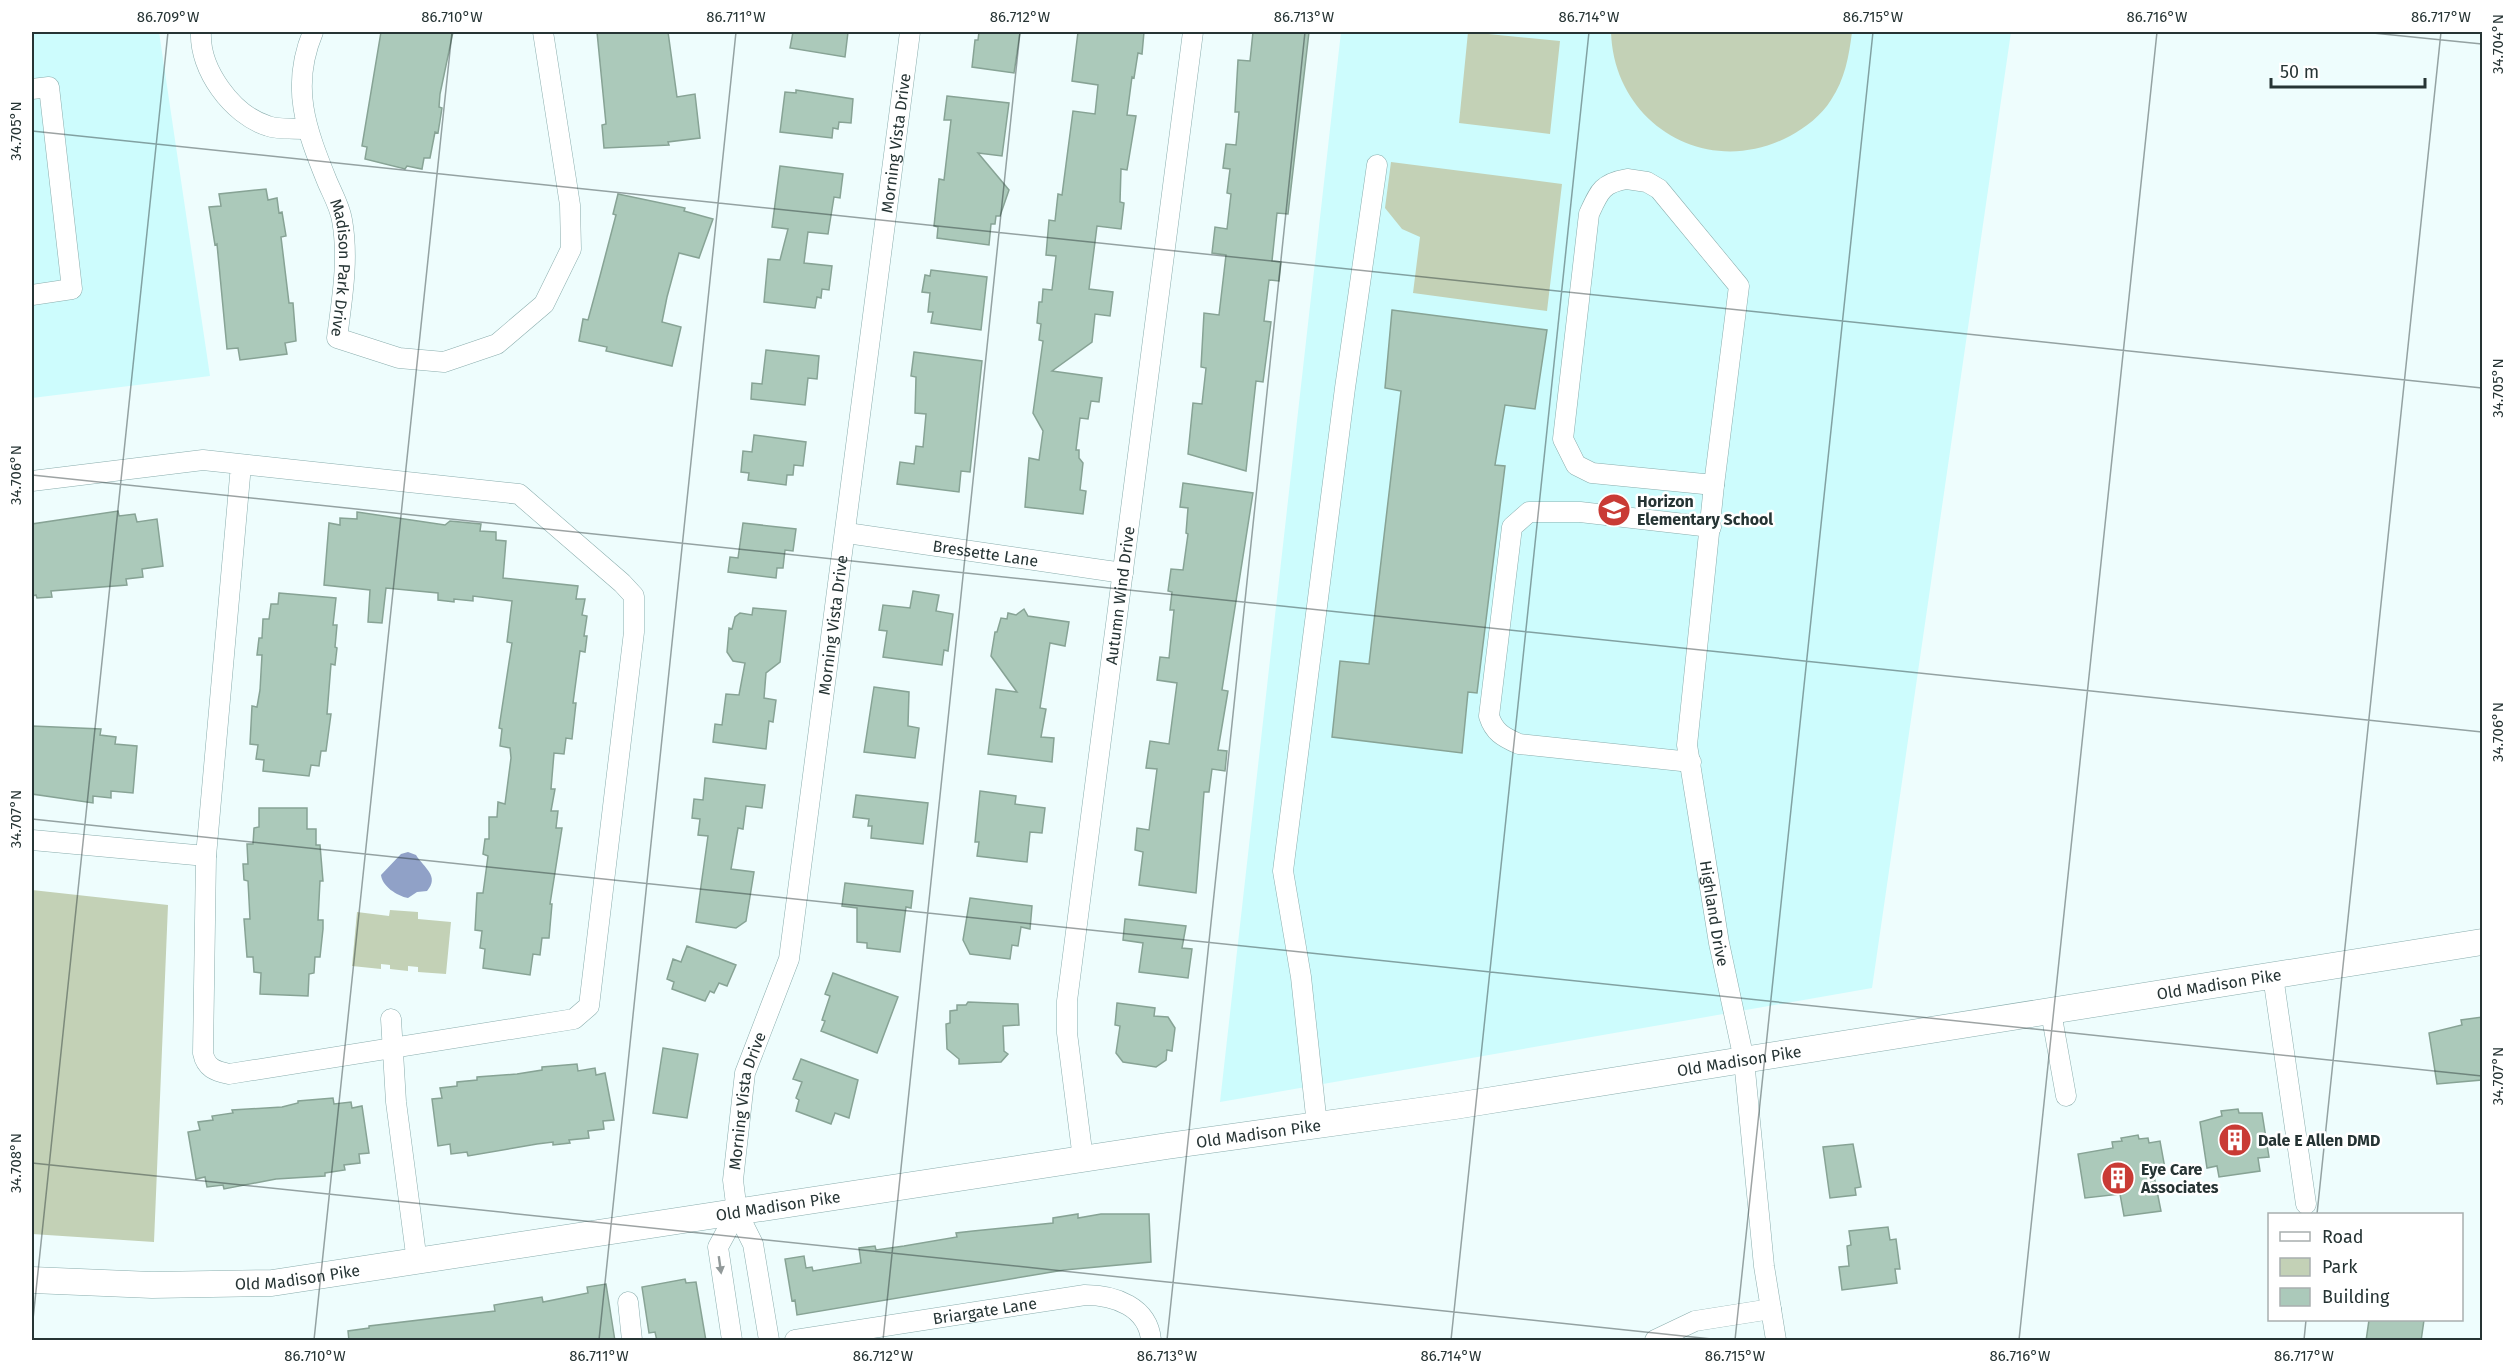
<svg xmlns="http://www.w3.org/2000/svg" width="2514" height="1372" font-family="'Fira Sans',sans-serif">
<style>
.built{fill:#cdfcfd}
.green{fill:#c3d1b6}
.water{fill:#90a1c7}
.building{fill:#abc9ba;stroke:#87a395;stroke-width:1.5}
.lines{fill:none;stroke-linecap:round;stroke-linejoin:round}
.minor-casing{stroke:#8aadad;stroke-width:21}
.major-casing{stroke:#8aadad;stroke-width:27}
.minor{stroke:#fff;stroke-width:20}
.major{stroke:#fff;stroke-width:26}
.oneway{fill:#929a9a}
.ticks{fill:none;stroke:#263434;stroke-width:1.5;stroke-opacity:0.45}
.labels{text-anchor:middle;stroke-width:5;stroke-linejoin:round;paint-order:stroke}
.street-label{font-size:16px;fill:#263434;stroke:#fff}
.poi-label{font-size:16px;font-weight:bold;fill:#263434;stroke:#fff;text-anchor:start}
.neatline{fill:none;stroke:#263434;stroke-width:2}
.ticks-label{font-size:15px;text-anchor:middle;fill:#263434}
</style>
<rect width="100%" height="100%" fill="#eefdfd"/>
<path class="built" d="M32 32H159L210 376 32 398Z
M1341 32H2011L1872 988 1220 1102Z"/>
<path class="green" d="M1468 32 1560 41 1550 134 1459 123Z
M1611 32H1852C1849 56 1845 79 1831 100 1822 115 1805 128 1790 136 1708 180 1614 125 1611 32Z
M1391 162 1562 184 1547 311 1413 293 1420 237 1402 229 1385 208Z
M32 890 168 905 154 1242 32 1234Z
M390 910 418 912V919L451 922 446 974 418 972V967L408 966V971L390 969V965L381 964V969L352 966 357 912 389 916Z"/>
<path class="water" d="M408 852 416 855C424 868 440 876 427 891L417 892 408 898C397 896 382 886 381 875L401 854Z"/>
<path class="building" d="M381 32H453L440 94 439 107 442 108 438 133 435 132 430 158H424L422 169 407 166 405 169 365 159 367 147 362 146Z
M597 32H668L677 97 695 94 700 138 668 142 669 145 604 148 602 125 606 124Z
M793 32H848L845 57 790 48Z
M979 32H1020L1014 73 972 67 975 40H978Z
M1078 32H1144L1142 54 1138 53 1134 78 1132 77 1127 115 1136 116 1127 170 1121 169 1120 202 1124 203 1121 229 1097 226 1089 289 1113 292 1110 316 1095 314 1092 342 1052 371 1102 378 1099 402 1091 401 1088 419 1080 418 1076 450H1079V458L1083 463 1080 490 1086 491 1083 514 1025 507 1029 458 1039 460 1043 431 1033 413 1043 341 1039 340 1041 324 1037 323 1039 302H1042L1043 289 1052 290 1056 256 1046 255 1049 220 1055 221 1058 194 1062 195 1073 111 1095 114 1098 85 1072 81Z
M1253 32H1309L1288 214 1277 213 1272 261 1281 262 1279 281 1269 280 1264 321 1271 322 1263 382 1256 381 1246 471 1188 454 1193 403 1202 404 1206 368 1201 367 1204 313 1219 315 1226 255 1212 253 1215 227 1227 229 1231 194 1227 193 1230 169 1223 168 1226 144 1236 145 1239 112H1235L1238 60 1250 61Z
M796 90 853 99 851 123 839 122 838 129 833 128 832 138 780 132 785 92 796 93Z
M947 96 1009 103 1002 156 978 153 1009 190 1000 216H996L995 224H991L989 245 937 238 938 227 934 226 939 179 944 180 951 120H944Z
M780 166 843 174 840 198 834 197 828 234 808 232 804 263 832 266 829 290 822 289 821 298 817 297 815 308 764 302 768 259 780 260 788 229 772 227Z
M266 189 268 200 277 198 279 213 282 212 286 236 281 237 289 303H293L296 341 285 343 287 354 240 360 238 348 227 349 217 244 215 245 209 207 221 206 219 194Z
M618 194 685 208 684 211 713 219 699 258 679 253 667 297 662 322 681 327 672 366 606 351 607 347 579 341 583 319 588 320 600 276 616 215 613 214Z
M931 270 987 277 981 330 931 323 933 312H928L930 293 922 292 925 275 930 276Z
M1392 310 1547 330 1535 409 1505 405 1495 465 1505 466 1477 693 1468 692 1462 753 1332 737 1340 661 1369 664 1401 391 1385 388Z
M766 350 819 356 817 379 808 378 805 405 751 399 752 383 762 384Z
M914 352 982 361 970 472 961 471 959 492 897 484 900 462 914 464 916 446 923 447 926 414 915 413 916 377 911 376Z
M754 435 806 442 803 466 794 465 793 475H787L786 485 748 480 749 473 741 472 743 451 752 452Z
M1183 483 1253 493 1222 690 1228 691 1218 750 1227 751 1225 771 1212 769 1209 792H1204L1196 893 1139 885 1143 852 1135 850 1137 828 1149 830 1157 769 1146 768 1150 741 1169 744 1177 683 1157 680 1160 657 1169 658 1174 610H1170L1172 592 1168 591 1171 569 1183 570 1188 534 1186 533 1188 508 1180 507Z
M118 511 119 516 135 514 137 522 157 519 163 566 142 569 143 577 126 579 127 585 51 591 52 597 37 598 36 595 32 596V524Z
M357 512 445 525 450 521 481 524 480 531 496 532V540L506 541 503 578 578 586 576 599H585L582 615 587 616 584 636H587L585 652 580 651 573 703H576L572 739 566 738 564 754 554 753 551 789H555L551 811H558L556 828H562L550 904H552L549 938H542L540 955 533 954 530 975 483 968 485 949 480 948 482 931 475 930 477 893H483L486 871 488 856 483 854 485 839H489V817H497L498 802 505 804 511 758 510 748 500 746 502 729 499 728 512 643 507 642 512 601 473 596V601L454 599V602L438 600V593L386 588 382 623 368 622 370 590 324 585 329 523 340 525V518L357 519Z
M743 523 796 529 793 551 785 550 783 568H777L776 578 728 572 730 557 738 558Z
M913 591 939 595 936 611 953 614 948 651 944 650 942 665 883 657 887 631 879 630 883 605 910 608Z
M279 593 336 598 333 625H337L335 647 337 648 335 665 331 664 327 714H331L326 751H321L319 766 311 765 309 776 263 771 264 760 256 759 258 745 250 744 252 706 257 707 260 690 262 655H257L259 638H262L263 619H269L271 604H278Z
M753 608 786 611 780 662 766 673 764 698 776 700 773 722 769 721 766 749 713 742 715 724 722 725 726 694 739 695 745 663 733 661 727 652 729 628 732 629 735 617 740 613 752 615Z
M1024 609 1028 616 1069 622 1065 646 1050 643 1040 708 1046 709 1041 737 1054 738 1052 762 988 754 996 689 1017 692 991 656 995 632H997L1001 618 1007 619 1008 613 1016 615Z
M874 687 909 692 908 726 919 728 915 758 864 752Z
M32 726 101 729 100 735 116 737 115 744 137 746 133 793 111 791V798L93 796V803L32 794Z
M705 778 765 785 762 808 746 806 743 829 738 828 731 869 754 872 746 921 736 928 696 922 708 836 698 835 700 819 692 818 694 799 703 800Z
M980 791 1016 796 1015 804 1045 808 1042 833 1030 832 1027 862 977 856 979 842H975Z
M856 795 928 803 923 844 871 838 872 826H868L869 819 853 817Z
M259 808H307V829H316V845H320L323 881H320L318 920H323V929L320 957H315L314 973 309 974 308 996 260 994 261 973 254 972 253 957H247L244 919H250L248 881 244 880 243 864H248L247 844H253L254 828 259 827Z
M845 883 913 891 911 908 906 907 900 952 867 948V943L857 942V908L842 906Z
M970 898 1032 906 1030 929 1021 927 1018 946 1012 945 1010 959 970 954 963 940Z
M1125 919 1186 926 1182 948 1192 949 1188 978 1139 972 1143 943 1123 940Z
M687 946 736 965 727 986 719 983 714 993 710 991 705 1001 672 989 674 982 667 979 673 959 681 962Z
M833 973 898 997 877 1053 821 1031 825 1021 822 1020 830 996 825 994Z
M968 1002 1018 1004 1019 1025 1003 1026 1004 1051 1008 1054 1001 1062 959 1064V1059L947 1049 946 1024 950 1023V1011L957 1010V1005H966Z
M1117 1003 1155 1008 1154 1016 1168 1017 1175 1028 1172 1051 1167 1050 1166 1060 1156 1067 1123 1062 1116 1053 1120 1026 1115 1025Z
M2482 1017V1080L2437 1084 2429 1033 2462 1025 2461 1020Z
M663 1048 698 1054 687 1118 653 1113Z
M801 1059 858 1080 849 1118 835 1113 831 1124 796 1111 799 1100 796 1098 802 1082 793 1079Z
M577 1064 578 1071 595 1068 596 1075 605 1073 614 1120 603 1121 604 1129 588 1131 589 1138 569 1140 570 1143 553 1145V1142L537 1144 468 1156 467 1152 451 1154 450 1144 438 1146 432 1099 442 1098 440 1088 457 1086V1082L477 1080V1077L517 1074 542 1070V1067Z
M333 1098 334 1104 351 1102 352 1108 362 1106 369 1153 359 1154 360 1163 344 1165 345 1170 325 1173V1176L276 1179 224 1189 223 1185 207 1187 205 1177 196 1179 188 1132 200 1130 198 1122 213 1120 212 1116 233 1113 232 1110 282 1107 298 1103V1101Z
M2238 1109 2239 1113H2262L2269 1157 2258 1158 2260 1171 2219 1177 2217 1166 2207 1168 2200 1122 2222 1116 2221 1111Z
M2138 1135 2139 1139 2148 1138 2149 1143 2160 1141 2166 1174 2154 1176 2161 1211 2124 1216 2120 1194 2085 1198 2078 1154 2113 1148 2112 1142 2122 1141 2121 1138Z
M1853 1144 1861 1187 1855 1188 1856 1195 1830 1198 1823 1147Z
M1078 1214V1218L1101 1214H1149L1151 1262 1064 1270 797 1315 795 1300 792 1301 785 1259 804 1256 806 1268 812 1267 813 1271 861 1263 859 1248 875 1246 876 1250 904 1246 957 1237 956 1233 973 1231 1053 1223V1218Z
M1888 1227 1890 1240 1896 1239 1900 1269H1895L1897 1283 1842 1290 1839 1267 1849 1266 1847 1246 1851 1245 1849 1231Z
M685 1279 686 1283 696 1282 706 1341H657L655 1332 649 1333 642 1287Z
M606 1284 615 1341H349L348 1331 369 1328V1326L495 1311 494 1305 542 1297 543 1302 588 1293 587 1287Z
M2369 1320H2424L2421 1341H2366Z"/>
<g class="lines">
<defs>
<g id="minor">
<path d="M201 32C199 69 232 115 268 126 279 130 295 128 306 129"/>
<path id="s1" d="M313 32C290 87 306 129 327 181 332 193 340 207 342 220 349 259 342 299 337 338L399 358 444 362 497 344 544 304 571 249 570 205 543 32"/>
<path d="M32 89 49 87 72 289 32 295"/>
<path d="M1627 179 1647 182 1659 189 1739 286 1714 485 1592 473 1576 465 1563 439 1589 214C1599 192 1602 183 1627 179Z"/>
<path d="M32 481 203 460 519 494 622 583 634 596V632L589 1006 574 1019 229 1074C215 1071 206 1068 203 1053L206 856 241 465"/>
<path id="s2" d="M1714 485 1687 745 1719 943 1744 1060 1764 1266 1776 1340"/>
<path id="s3" d="M847 533 1123 573"/>
<path d="M1691 762 1519 744C1503 737 1494 732 1489 716L1512 527 1529 512H1580L1711 527"/>
<path d="M32 840 206 856"/>
<path d="M2273 976 2306 1204"/>
<path d="M2051 1012 2066 1096"/>
<path d="M391 1019 396 1102 417 1262"/>
<path d="M1317 1125 1301 977 1283 871 1345 388 1377 165"/>
<path id="s4" d="M1083 1159 1067 1033V1001L1193 32"/>
<path d="M628 1302 632 1340"/>
<path d="M732 1340 718 1247 737 1212"/>
<path id="s5" d="M769 1340 753 1244 737 1212 733 1180 745 1073 789 959 910 32"/>
<path id="s6" d="M795 1340 1085 1295C1115 1295 1148 1307 1151 1340"/>
<path d="M1655 1340 1695 1321 1771 1309"/>
</g>
<g id="major">
<path id="s7" d="M32 1280 152 1285 272 1283 1167 1146 1455 1106 2482 942"/>
</g>
</defs>
<use href="#minor" class="minor-casing"/>
<use href="#major" class="major-casing"/>
<use href="#minor" class="minor"/>
<use href="#major" class="major"/>
</g>
<defs><path id="oneway-solid" d="M-6-.8H1V-3.2L6.5 0L1 3.2V.8H-6Z" transform="scale(1.5)"/></defs>
<use class="oneway" href="#oneway-solid" transform="translate(720 1265) rotate(82)"/>
<path class="ticks" d="M2363 32 2482 44M32 131 2482 388M32 475 2482 732M32 819 2482 1076M32 1163 1721 1340M2317 1214 2441 32M32 1329 168 32M314 1340 452 32M599 1340 736 32M883 1340 1020 32M1167 1340 1305 32M1451 1340 1589 32M1735 1340 1873 32M2019 1340 2157 32M2304 1340 2306 1320"/>
<defs>
<symbol id="school-disc" viewBox="-11 -11 22 22"><circle r="9.5" fill="#c93b35" stroke="#fff"/><path d="M0-5L7-2L0 1L-7-2ZM-4 1L0 2.5L4 1V4Q0 6-4 4Z" fill="#fff"/></symbol>
<symbol id="building-disc" viewBox="-11 -11 22 22"><circle r="9.5" fill="#c93b35" stroke="#fff"/><path d="M-4-6H4V6H1V3H-1V6H-4ZM-2.5-4.3h1.7v1.8h-1.7ZM.8-4.3h1.7v1.8H.8ZM-2.5-1h1.7V.8h-1.7ZM.8-1h1.7V.8H.8Z" fill="#fff"/></symbol>
</defs>
<g fill-rule="evenodd">
<use href="#school-disc" x="1595" y="491" width="38" height="38"/>
<use href="#building-disc" x="2216" y="1121" width="38" height="38"/>
<use href="#building-disc" x="2099" y="1159" width="38" height="38"/>
</g>
<g class="labels">
<g class="street-label">
<text dy="6" stroke="none"><textPath href="#s5" startOffset="1218">Morning Vista Drive</textPath></text>
<text dy="6" stroke="none"><textPath href="#s1" startOffset="244">Madison Park Drive</textPath></text>
<text dy="6" stroke="none"><textPath href="#s3" startOffset="140">Bressette Lane</textPath></text>
<text dy="6" stroke="none"><textPath href="#s4" startOffset="568">Autumn Wind Drive</textPath></text>
<text dy="6" stroke="none"><textPath href="#s5" startOffset="732">Morning Vista Drive</textPath></text>
<text dy="6" stroke="none"><textPath href="#s2" startOffset="432">Highland Drive</textPath></text>
<text dy="6" stroke="none"><textPath href="#s7" startOffset="2210">Old Madison Pike</textPath></text>
<text dy="6" stroke="none"><textPath href="#s7" startOffset="1724">Old Madison Pike</textPath></text>
<text dy="6" stroke="none"><textPath href="#s5" startOffset="246">Morning Vista Drive</textPath></text>
<text dy="6" stroke="none"><textPath href="#s7" startOffset="1238">Old Madison Pike</textPath></text>
<text dy="6" stroke="none"><textPath href="#s7" startOffset="752">Old Madison Pike</textPath></text>
<text dy="6" stroke="none"><textPath href="#s7" startOffset="266">Old Madison Pike</textPath></text>
<text dy="6" stroke="none"><textPath href="#s6" startOffset="192">Briargate Lane</textPath></text>
</g>
<g class="poi-label">
<text x="1637" y="507">Horizon<tspan x="1637" dy="18">Elementary School</tspan></text>
<text x="2258" y="1146">Dale E Allen DMD</text>
<text x="2141" y="1175">Eye Care<tspan x="2141" dy="18">Associates</tspan></text>
</g>
</g>
<rect width="2514" height="1372" fill="none" stroke="#ffffff" stroke-width="66"/>
<rect x="2268" y="1213" width="195" height="108" fill="#ffffff" stroke="#a8aeae" stroke-width="1.5"/>
<rect x="2280" y="1232" width="30" height="9" fill="#ffffff" stroke="#a8aeae" stroke-width="1.5"/>
<text x="2322" y="1243" font-size="18" fill="#263434">Road</text>
<rect x="2280" y="1258" width="30" height="18" fill="#c3d1b6" stroke="#a8aeae" stroke-width="1.5"/>
<text x="2322" y="1273" font-size="18" fill="#263434">Park</text>
<rect x="2280" y="1288" width="30" height="18" fill="#abc9ba" stroke="#a8aeae" stroke-width="1.5"/>
<text x="2322" y="1303" font-size="18" fill="#263434">Building</text>
<path d="M2271 78v9h154v-9" fill="none" stroke="#263434" stroke-width="3"/>
<text x="2280" y="78" font-size="18" fill="#263434" stroke="#ffffff" stroke-width="4.5" paint-order="stroke">50 m</text>
<rect x="33" y="33" width="2448" height="1306" class="neatline"/>
<g class="ticks-label">
<text x="168" y="22">86.709°W</text>
<text x="452" y="22">86.710°W</text>
<text x="736" y="22">86.711°W</text>
<text x="1020" y="22">86.712°W</text>
<text x="1304" y="22">86.713°W</text>
<text x="1589" y="22">86.714°W</text>
<text x="1873" y="22">86.715°W</text>
<text x="2157" y="22">86.716°W</text>
<text x="2441" y="22">86.717°W</text>
<text transform="translate(2498 44) rotate(-90)" y="5">34.704°N</text>
<text transform="translate(16 131) rotate(-90)" y="5">34.705°N</text>
<text transform="translate(2498 388) rotate(-90)" y="5">34.705°N</text>
<text transform="translate(16 475) rotate(-90)" y="5">34.706°N</text>
<text transform="translate(2498 732) rotate(-90)" y="5">34.706°N</text>
<text transform="translate(16 819) rotate(-90)" y="5">34.707°N</text>
<text transform="translate(2498 1076) rotate(-90)" y="5">34.707°N</text>
<text transform="translate(16 1163) rotate(-90)" y="5">34.708°N</text>
<text x="315" y="1361">86.710°W</text>
<text x="599" y="1361">86.711°W</text>
<text x="883" y="1361">86.712°W</text>
<text x="1167" y="1361">86.713°W</text>
<text x="1451" y="1361">86.714°W</text>
<text x="1735" y="1361">86.715°W</text>
<text x="2020" y="1361">86.716°W</text>
<text x="2304" y="1361">86.717°W</text>
</g>
</svg>
